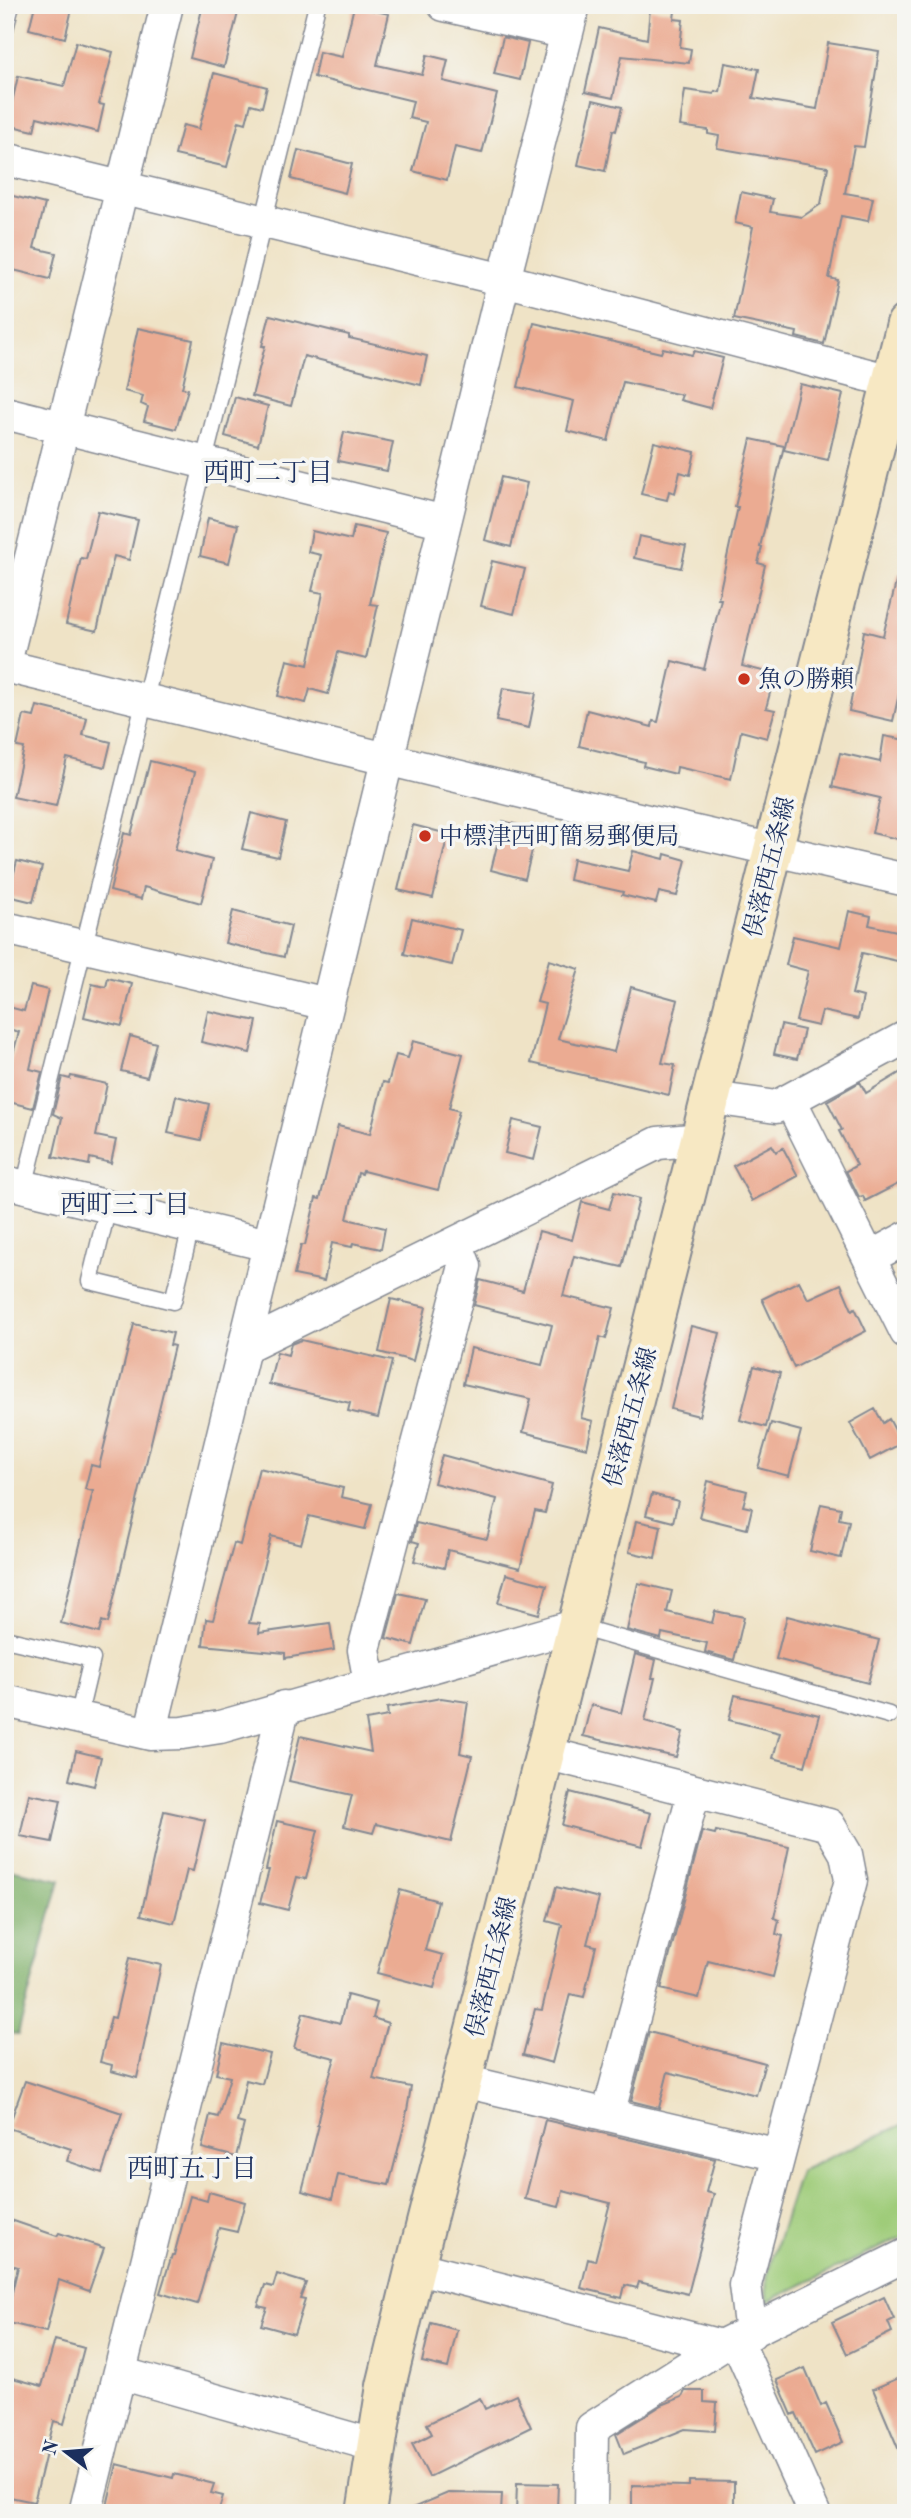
<svg xmlns="http://www.w3.org/2000/svg" width="911" height="2518" font-family="'Old Standard TT','Noto Serif JP',serif">
<style>
.green{fill:#9fcc79;stroke:#5d7e6c;stroke-width:2}
.forest{fill:#7fb069;stroke:#4d7064;stroke-width:2}
.building{fill:#ebab92}
.lines{fill:none;stroke-linecap:round;stroke-linejoin:round}
.service-casing{stroke:#858992;stroke-width:19}
.minor-casing{stroke:#858992;stroke-width:35}
.secondary-casing{stroke:#858992;stroke-width:42}
.service{stroke:#fff;stroke-width:16}
.minor{stroke:#fff;stroke-width:32}
.secondary{stroke:#f7e8c3;stroke-width:38}
.poi-dot{fill:#c8321e;stroke:#f6f6f2;stroke-width:2.5}
.labels{text-anchor:middle;stroke-width:7;stroke-linejoin:round;paint-order:stroke}
.poi-label{font-size:24px;fill:#1b2f5e;stroke:#f6f6f2;text-anchor:start}
.street-label{font-size:24px;fill:#1b2f5e;stroke:#f6f6f2}
.neighbourhood-label{font-size:26px;fill:#1b2f5e;stroke:#f6f6f2}
</style>
<rect width="100%" height="100%" fill="#f6f6f2"/>
<filter id="ink" filterUnits="userSpaceOnUse"><feTurbulence type="fractalNoise" baseFrequency=".0143" numOctaves="2"/><feDisplacementMap in="SourceGraphic" scale="14" xChannelSelector="R" yChannelSelector="G"/><feConvolveMatrix kernelMatrix="1 2 1 2 8 2 1 2 1" color-interpolation-filters="sRGB"/></filter>
<filter id="wash" filterUnits="userSpaceOnUse"><feTurbulence type="fractalNoise" baseFrequency=".00686" numOctaves="4" result="noise"/><feDisplacementMap in="SourceGraphic" scale="28" xChannelSelector="R" yChannelSelector="G"/><feGaussianBlur stdDeviation="1.57" result="paint"/><feColorMatrix in="noise" values="0 0 0 0 0 0 0 0 0 0 0 0 0 0 0 0 0 1.4 0 .05"/><feComposite in="paint" operator="in"/></filter>
<g filter="url(#wash)">
<rect width="100%" height="100%" fill="#efe3c6"/>
<path class="green" d="M906 2123V2235L767 2302 766 2277 800 2171Z"/>
<path class="forest" d="M5 1868 60 1880 18 2034 5 2033Z"/>
<g id="blocks">
<path class="building" d="M35 5H73L65 38 29 29Z
M203 5H240L224 67 190 58Z
M354 6 389 14 377 65 422 75 427 55 448 60 443 81 497 94 482 153 455 147 447 180 413 171 426 122 409 118 413 101 314 77 319 52 342 57Z
M650 9 675 11 674 19 683 20 680 47 691 49 689 63 622 56 613 98 585 92 599 28 647 39Z
M503 37 528 43 520 80 494 74Z
M76 42 113 52 99 104 104 105 98 132 37 117 34 131 7 125 18 76 64 86Z
M828 43 879 51 864 147 854 146 845 193 873 198 868 221 841 216 829 278 838 280 824 344 796 337 797 332 734 319 753 227 735 223 741 192 773 199 770 212 802 217 821 204 828 167 717 148 719 136 708 134V130L680 126 685 90 714 94 715 91 720 92 725 63 759 69 753 98 817 109Z
M214 73 267 87 262 107 251 104 246 123 239 121 227 167 175 155 183 125 199 129Z
M593 100 622 107 616 131 613 130 605 171 578 165Z
M298 150 352 164 345 193 291 179Z
M5 194 45 204 34 248 56 253 50 279 5 268Z
M270 315 349 335V338L427 356 421 385 304 356 291 406 252 396 265 346H262Z
M534 323 661 353 663 348 692 355 694 351 723 358 710 408 680 400 682 395 623 382 608 441 567 431 574 401 518 387Z
M138 328 193 340 182 388 188 389 176 429 144 421 148 407 141 404 143 396 124 391Z
M800 384 843 394 828 460 784 450Z
M235 397 268 406 258 445 225 436Z
M344 432 393 442 387 471 338 461Z
M751 439 784 446 760 547H762L758 563 765 565 742 666 775 674 766 708 775 710 767 738 741 731 731 779 677 767 676 774 643 766 644 762 579 746 587 710 652 727 653 721 658 722 672 661 704 669 721 599H718L738 507H735Z
M654 442 695 452 690 475 680 472 675 493 669 491 667 500 641 494Z
M501 477 527 483 511 547 485 540Z
M98 511 138 520 129 560 114 556 97 631 66 624 81 558 86 559Z
M208 518 238 525 229 563 200 556Z
M354 526 386 533 370 604 378 605 366 659 338 652 328 694 310 689 306 703 278 696 287 660 308 665 323 593 312 591 321 555 308 552 312 531 351 540Z
M639 536 686 546 681 568 634 558Z
M492 561 525 569 514 614 481 606Z
M898 574 906 575V662L893 721 849 711 864 631 883 636Z
M503 688 536 693 529 728 496 721Z
M37 706 87 718 83 735 111 742 105 767 67 758 56 806 13 797 24 748 17 747 24 715 34 717Z
M884 736 906 740 902 767 906 768V841L872 833 880 798 832 787 840 753 880 762Z
M150 761 195 772 175 850 212 860 201 903 144 887 141 899 110 891 124 833 131 835Z
M251 813 286 822 278 857 242 849Z
M503 821 537 830 525 879 491 870Z
M413 825 448 834 433 898 398 890Z
M633 851 664 859 665 854 686 860 677 896 659 892 656 903 622 895 623 892 569 880 573 859 628 871Z
M17 861 42 867 33 902 8 896Z
M233 911 291 926 284 957 225 943Z
M849 911 871 916 869 925 906 933V963L862 953 852 994 863 997 858 1019 822 1011 818 1026 796 1021 808 971 786 965 793 936 841 947Z
M412 918 461 930 452 965 404 954Z
M549 960 579 969 558 1039 614 1052 631 987 678 1000 662 1063 675 1065 669 1095 531 1063 545 1004 537 1002Z
M108 978 132 984 122 1026 84 1017 92 984 106 987Z
M31 986 48 990 30 1069 42 1072 33 1108 5 1101V1083L19 1032 5 1028V1006L24 1011Z
M208 1011 257 1021 250 1053 201 1042Z
M781 1025 804 1030 797 1059 774 1054Z
M130 1036 156 1043 147 1077 121 1071Z
M413 1041 463 1054 449 1108 459 1111 438 1190 363 1171 362 1174 358 1173 347 1219 385 1228 381 1249 353 1243 352 1247 332 1243 324 1281 294 1275 301 1245H305L316 1198 320 1199 338 1126 370 1134 383 1082 388 1083 396 1055 408 1058Z
M906 1069V1180L865 1201 863 1196 859 1197 846 1171 857 1165 839 1131 842 1130 827 1101 860 1082 866 1093Z
M71 1076 107 1084 96 1136 116 1140 111 1163 90 1158 89 1165 53 1157 62 1118 53 1114 62 1077 70 1079Z
M176 1096 209 1104 201 1140 168 1133Z
M513 1120 542 1127 534 1160 505 1153Z
M772 1145 776 1152 783 1148 798 1176 752 1201 733 1166Z
M614 1192 639 1199 622 1267 574 1256 563 1296 614 1308 606 1339 600 1337 581 1418 593 1421 587 1448 523 1432 531 1399 463 1384 471 1348 542 1365 552 1325 474 1305 480 1280 523 1291 539 1231 572 1240 582 1202 609 1209Z
M799 1281 808 1299 841 1284 852 1310 855 1308 866 1331 794 1368 762 1299Z
M391 1299 426 1307 413 1361 379 1352Z
M134 1324 173 1333 170 1345 174 1346 108 1623 102 1621 99 1633 61 1623 93 1491 85 1489 91 1465 99 1467Z
M691 1326 720 1333 699 1416 671 1409Z
M301 1340 392 1361 378 1418 348 1411 350 1403 269 1384 277 1352 288 1355 291 1344Z
M754 1366 780 1373 766 1427 740 1420Z
M875 1409 883 1423 889 1419 902 1443 870 1460 850 1423Z
M771 1423 801 1431 789 1476 758 1468Z
M442 1455 552 1485 545 1513 535 1511 520 1568 448 1550 444 1568 414 1561 419 1543 412 1541 416 1523 487 1539 497 1499 434 1483Z
M259 1468 343 1488 341 1497 372 1504 365 1529 309 1516 301 1544 271 1536 249 1623 260 1624 259 1633 330 1623 334 1650 285 1658V1653L203 1645 206 1619 213 1620 234 1543 240 1545Z
M708 1481 747 1491 743 1506 752 1508 747 1529 699 1517Z
M652 1494 678 1501 673 1522 646 1515Z
M821 1504 841 1508 839 1519 849 1521 841 1558 810 1551Z
M636 1521 661 1526 655 1558 629 1552Z
M506 1574 547 1585 539 1614 498 1603Z
M638 1583 672 1591 667 1612 712 1623 715 1611 744 1617 734 1660 705 1652 707 1643 662 1633 661 1639 627 1630Z
M398 1593 425 1599 413 1645 386 1638Z
M787 1616 879 1640 868 1683 776 1659Z
M635 1654 656 1660 652 1678H655L645 1721 683 1732 676 1757 583 1736 591 1705 621 1713Z
M735 1695 819 1715 805 1766 773 1758 780 1733 729 1720Z
M441 1698 468 1702 460 1753 472 1756 451 1842 376 1824 373 1833 344 1826 352 1795 289 1781 300 1736 371 1752 366 1720 388 1716 387 1708Z
M76 1751 101 1757 94 1786 69 1780Z
M570 1792 651 1813 642 1846 562 1825Z
M29 1794 61 1800 52 1842 20 1836Z
M164 1811 205 1820 193 1871 187 1870 174 1923 141 1915Z
M277 1821 318 1830 306 1879 297 1877 288 1910 260 1903 269 1870H266Z
M702 1831 715 1834 716 1831 789 1847 774 1918 779 1920 776 1934 783 1936 773 1977 708 1961 699 1998 661 1989Z
M556 1887 599 1898 587 1944 596 1946 584 1997 570 1994 552 2063 523 2055 535 2009 542 2010 562 1925 547 1921Z
M400 1890 438 1901 425 1950 443 1955 434 1988 377 1973Z
M129 1958 161 1965 137 2078 111 2071 112 2065 100 2062 111 2017 115 2018Z
M347 1995 377 2003 373 2018 388 2023 373 2079 411 2087 405 2122 389 2185 338 2175 332 2199 302 2191 319 2125H317L322 2101 335 2058 294 2048 303 2013 340 2023Z
M649 2032 765 2063 756 2095 668 2072 659 2108 631 2101Z
M223 2043 270 2054 262 2084 246 2080 237 2122 244 2124 236 2157 202 2148 210 2115 218 2117 230 2077 216 2074Z
M25 2081 122 2113 102 2173 67 2161 71 2149 8 2128Z
M545 2120 715 2159 706 2192 714 2194 688 2294 639 2282 637 2288 625 2285 622 2298 581 2288 588 2259 595 2261 610 2203 563 2191 559 2207 525 2199Z
M209 2192 245 2202 237 2232 219 2228 197 2304 160 2293 172 2255H174L190 2196 207 2201Z
M5 2218 57 2236 59 2233 104 2248 89 2291 59 2280 46 2332 5 2322 18 2267 5 2263Z
M277 2274 306 2283 300 2299 305 2300 294 2334 261 2325 267 2308 258 2306 265 2285 273 2287Z
M884 2297 894 2319 888 2322 892 2332 847 2354 832 2322Z
M431 2323 457 2330 448 2368 422 2362Z
M55 2340 84 2348 64 2424 54 2421 34 2502 5 2496V2376L42 2386Z
M805 2368 821 2406 826 2403 843 2442 815 2455 796 2413 792 2415 777 2380Z
M906 2375V2467L873 2389Z
M685 2391H704V2402L717 2403 715 2431 685 2429 624 2454 616 2434 662 2405 682 2397Z
M516 2395 531 2427 429 2477 412 2444 432 2434 427 2424 480 2398 485 2409Z
M117 2464 173 2478 174 2474 214 2484 211 2493 223 2496 218 2513H119L106 2510Z
M689 2481 734 2482V2513L632 2512V2485L689 2486Z
M517 2483 558 2484 557 2509H548V2513H516Z
M448 2493 502 2494 501 2513H401Z"/>
</g>
</g>
<g filter="url(#ink)">
<use href="#blocks" fill-opacity="0" stroke="#858992" stroke-width="2"/>
<g class="lines">
<defs>
<path id="service" d="M5 29 11 5
M24 1187 317 5
M108 1207 90 1281 173 1301 191 1227
M575 1626 889 1715
M5 1639 92 1659 78 1718"/>
<path id="minor" d="M444 5 567 33
M5 159 504 280 906 385
M5 413 445 522
M5 663 167 5
M5 666 547 798 906 880
M5 928 327 1004
M712 1098 776 1107 906 1037
M790 1100 906 1332
M5 1182 268 1245
M869 1258 906 1238
M244 1347 658 1143 702 1139
M370 1683 364 1650 465 1266 456 1243
M5 1701 150 1734 182 1733 220 1727 575 1626
M150 1734 504 280 574 5
M545 1753 829 1825 846 1854 851 1880 745 2285 751 2333
M463 2081 779 2155
M608 2115 694 1791
M415 2267 721 2346
M736 2339 814 2513
M120 2373 377 2446
M85 2513 284 1707
M591 2513 592 2428 721 2346 906 2255"/>
<path id="secondary" d="M366 2513 386 2386 415 2267 906 324"/>
</defs>
<use href="#service" class="service-casing"/>
<use href="#minor" class="minor-casing"/>
<use href="#secondary" class="secondary-casing"/>
<use href="#service" class="service"/>
<use href="#minor" class="minor"/>
<use href="#secondary" class="secondary"/>
</g>
</g>
<g class="poi-dot">
<circle cx="744" cy="679" r="7"/>
<circle cx="425" cy="836" r="7"/>
</g>
<g class="labels">
<g class="poi-label">
<text x="758" y="687">魚の勝頼</text>
<text x="439" y="844">中標津西町簡易郵便局</text>
</g>
<g class="street-label">
<text transform="translate(769 867) rotate(-76)" y="8">俣落西五条線</text>
<text transform="translate(630 1417) rotate(-75)" y="8">俣落西五条線</text>
<text transform="translate(491 1967) rotate(-76)" y="8">俣落西五条線</text>
</g>
<g class="neighbourhood-label">
<text x="268" y="481">西町二丁目</text>
<text x="125" y="1213">西町三丁目</text>
<text x="192" y="2177">西町五丁目</text>
</g>
</g>
<rect width="911" height="2518" fill="none" stroke="#f6f6f2" stroke-width="28"/>
<g transform="translate(66 2452) rotate(286)" stroke="#f6f6f2" stroke-width="5" paint-order="stroke">
<path d="M0-5L12 26L0 18L-12 26Z" fill="#1b2f5e"/>
<text y="-10" font-size="19" font-weight="bold" text-anchor="middle" fill="#1b2f5e">N</text>
</g>
</svg>
